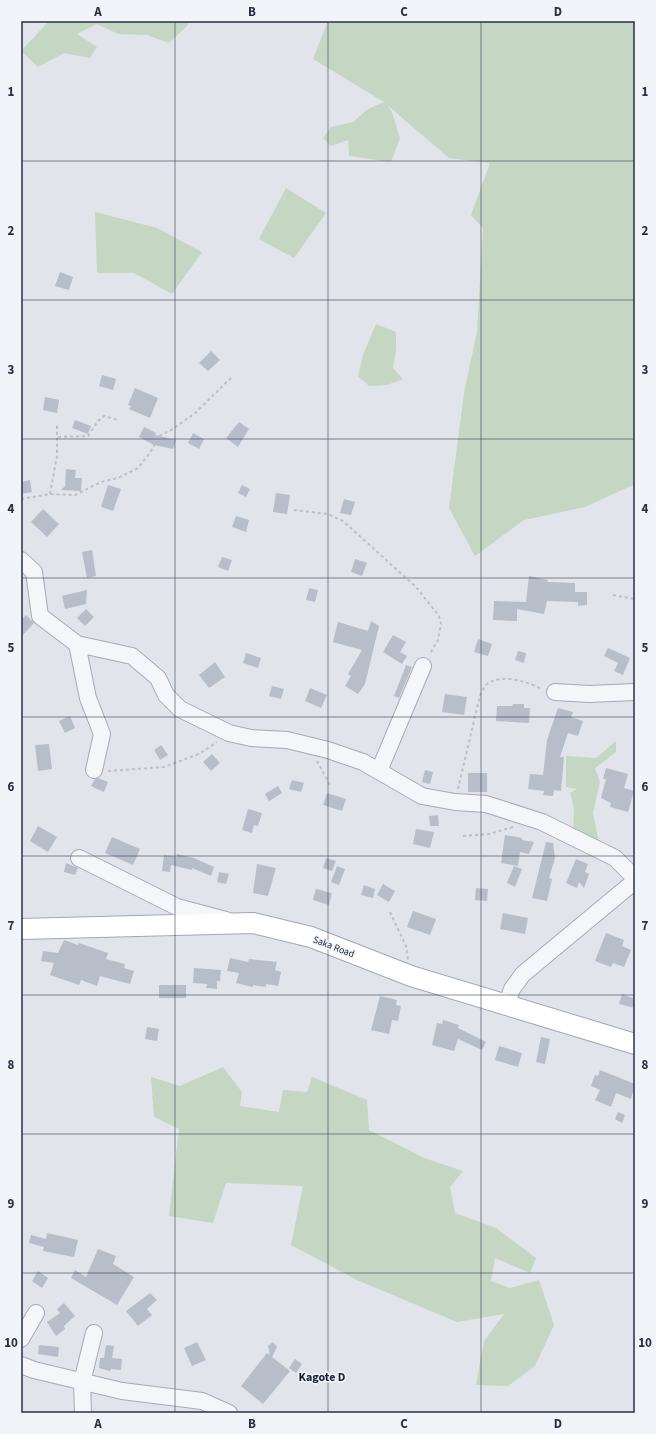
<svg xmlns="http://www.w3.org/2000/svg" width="656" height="1434" font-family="'Source Sans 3',sans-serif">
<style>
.green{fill:#c5d6c2}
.building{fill:#b8bdca}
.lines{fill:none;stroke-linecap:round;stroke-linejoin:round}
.minor-casing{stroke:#a6aab6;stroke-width:18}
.major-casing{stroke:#a0a7b8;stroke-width:22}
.path{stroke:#bcbfc7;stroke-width:2;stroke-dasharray:3 3;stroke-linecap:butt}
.minor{stroke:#f5f6f9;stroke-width:16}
.major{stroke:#fff;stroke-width:20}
.grid{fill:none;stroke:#283045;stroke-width:1;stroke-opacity:0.55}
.labels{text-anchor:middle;stroke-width:3;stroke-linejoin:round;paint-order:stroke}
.street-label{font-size:10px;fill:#283045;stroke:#f1f4f8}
.quarter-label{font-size:12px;font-weight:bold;fill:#1a2136;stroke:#f1f4f8}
.neatline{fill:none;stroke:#283045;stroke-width:1.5}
.grid-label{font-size:13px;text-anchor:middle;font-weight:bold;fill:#283045}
</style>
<rect width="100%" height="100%" fill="#e1e4eb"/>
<path class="green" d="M49 21H189L187 26 169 43 147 35 118 34 97 24 77 34 97 47 90 58 64 53 38 67 21 51Z
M328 21H635V484L585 507 524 520 475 556 449 508 464 393 477 332 483 228 471 215 490 163 449 158 386 104 392 112 400 138 391 162 349 156 348 140 331 146 323 138 331 127 353 122 368 109 384 102 313 59Z
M286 188 326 213 294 258 259 239Z
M95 212 157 228 202 252 172 294 134 273H97Z
M376 324 396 332V350L393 368 403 379 387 385 369 386 358 376 363 355Z
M616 741V752L595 768 600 782 593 813 600 848 573 833 574 808 570 793 577 789 566 787V756L596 758Z
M223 1067 242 1092 240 1106 279 1112 283 1090 307 1092 312 1077 367 1100 369 1130 424 1158 463 1171 450 1187 455 1213 496 1228 536 1258 530 1273 495 1258 491 1281 510 1288 539 1280 554 1325 535 1366 508 1386 476 1385 484 1341 504 1314 457 1322 357 1280 291 1245 303 1186 226 1183 213 1223 169 1216 179 1129 154 1117 151 1077 180 1086Z"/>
<path class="building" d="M60 272 73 277 69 290 55 286Z
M211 351 220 360 208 371 199 363Z
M102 375 116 379 113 390 99 386Z
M135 388 158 398 150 418 129 409 131 406 128 405Z
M45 397 59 400 57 413 43 410Z
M75 420 91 426 88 434 72 428Z
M239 422 249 429 238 447 226 438Z
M144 427 156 433 155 435 176 440 173 449 154 445 139 437Z
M193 433 204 439 199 449 188 443Z
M66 469 76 470 75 478H82L81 491 61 490 65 486Z
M30 480 32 492 21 494V482Z
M108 485 121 489 113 511 101 507Z
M242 485 250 489 246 497 238 493Z
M276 493 290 495 287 514 273 512Z
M344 499 355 502 351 515 340 513Z
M43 509 59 524 47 537 31 522Z
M236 516 249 520 246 532 232 527Z
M92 550 96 576 87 578 82 552Z
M222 557 232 560 228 571 218 567Z
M355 559 367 563 362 576 351 572Z
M529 576 548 580 547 582 575 583V592H587V605L578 606V602L547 601 544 614 517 609V621L493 620 494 601 526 602Z
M309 588 318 590 315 602 306 600Z
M87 590 86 604 65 609 62 596Z
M86 609 94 617 85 626 77 618Z
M26 615 34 623 21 637V620Z
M371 621 379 626 365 684 358 694 345 686 351 676 348 674 362 650 333 642 338 622 368 631Z
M393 635 406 642 400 652 407 656 402 664 383 652Z
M478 639 492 644 488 656 474 652Z
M608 648 630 658 623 675 614 671 618 663 604 656Z
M518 651 526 653 524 663 515 660Z
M246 653 261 658 258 668 243 663Z
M215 662 225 677 209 688 199 675Z
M406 665 412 667 399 698 394 696Z
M272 686 284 689 281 699 269 696Z
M310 688 327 695 321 708 305 701Z
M445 694 467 697 464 715 442 712Z
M513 704H524V708H530L529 723 496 721 497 706H512Z
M558 708 573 712 571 717 583 721 578 736 568 733 560 757H564L561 791 554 790 553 796 543 795 544 791 528 789 530 774 543 775 547 740Z
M70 716 75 728 65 733 59 721Z
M49 744 52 769 38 771 35 745Z
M161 745 168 755 160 760 154 750Z
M212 754 220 763 211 771 203 762Z
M606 768 628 774 624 788 634 791 628 812 610 807 611 803 601 798 606 779H603Z
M425 770 433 772 430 784 422 782Z
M468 773H487V792H468Z
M98 778 108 782 104 792 91 786 95 779Z
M292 780 304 783 301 792 289 789Z
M278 786 282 793 269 801 265 794Z
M327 793 346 799 342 811 323 805Z
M248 809 262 813 258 826 254 825 252 833 242 830Z
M438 815 439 826H430L429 816Z
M38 826 57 837 48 852 30 841Z
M416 829 434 832 430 848 413 844Z
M505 835 522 838V840L534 842 529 854 520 852 518 866 501 863Z
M112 837 140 849 133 865 105 853Z
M546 842 553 843 555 858 549 878 552 879 547 901 532 898Z
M177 854 194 858 214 867 211 876 192 868V870L171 865 170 872 162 871 164 855 177 857Z
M326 858 336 861 332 871 323 868Z
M576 859 588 864 585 872 589 874 584 888 579 882 577 888 566 883Z
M66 863 78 868 75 875 64 872Z
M257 864 276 868 268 896 253 893Z
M337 866 345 869 339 885 331 882Z
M514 866 522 869 515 887 507 883Z
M219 872 229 874 226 884 217 882Z
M383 884 395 891 389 902 377 895Z
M364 885 375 889 373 898 361 895Z
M476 888 488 889 487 901 475 900Z
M316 889 332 893 329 905 313 900Z
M413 911 436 919 430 935 407 927Z
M503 913 528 918 525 934 500 929Z
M606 933 624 940 622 946 631 950 624 967 613 963 611 967 595 961Z
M64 940 78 945 79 943 108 953 106 959 125 964 124 968 134 971 130 984 100 976 97 986 81 980 79 985 50 975 54 963 41 961 43 951 58 953Z
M230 958 248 962 249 959 277 962 275 970 281 972 278 986 266 984V987L253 985V987L236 983 239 973 227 971Z
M194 968 221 970 220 981H217V989L206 988 207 984 193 983Z
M159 985H186V998H159Z
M622 994 635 999V1008L619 1004Z
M380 996 397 1000 396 1005 401 1006 398 1021 392 1020 389 1034 371 1030Z
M443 1020 459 1025 458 1028 486 1042 482 1050 458 1039 454 1051 432 1045 437 1023 442 1024Z
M147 1027 159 1029 157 1041 145 1039Z
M541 1037 550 1039 545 1064 536 1062Z
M499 1046 522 1053 518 1067 495 1060Z
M600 1070 635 1084 631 1099 616 1093 611 1107 595 1100 600 1090 591 1086 595 1075 598 1076Z
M618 1112 625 1115 622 1123 615 1119Z
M47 1233 78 1240 74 1257 43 1251 44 1247 29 1243 31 1235 46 1239Z
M98 1249 116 1256 113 1264 134 1277 117 1305 71 1278 75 1270 86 1277Z
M38 1271 48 1278 42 1288 32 1281Z
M150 1293 157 1300 147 1309 152 1315 138 1326 126 1311Z
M64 1303 75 1316 64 1326 65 1329 56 1336 47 1322 60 1313 57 1309Z
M197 1342 206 1360 192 1366 184 1348Z
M273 1342 277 1347 272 1357 290 1371 263 1404 241 1386 267 1353 270 1355 268 1346Z
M39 1345 59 1347 58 1357 38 1354Z
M106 1345 114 1346 112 1358 122 1359 121 1370 111 1369 110 1371 99 1368 100 1358H104Z
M295 1359 302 1364 296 1373 289 1368Z"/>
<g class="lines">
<defs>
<path id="minor" d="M21 560 34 572 40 616 77 644 88 698 102 734 94 770
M77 644 132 656 158 678 166 695 180 709 229 733 251 738 287 740 328 750 363 762 422 796 455 802 486 804 542 822 615 858 635 878
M555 692 589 694 635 692
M379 771 423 666
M79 858 177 907 226 920
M506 1006 512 989 523 974 635 881
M21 1339 36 1313
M21 1365 34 1370 122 1391 202 1401 229 1413
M83 1413 82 1382 94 1333"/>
<path id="major" d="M21 929 253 923 311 937 411 976 635 1044"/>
</defs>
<use href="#minor" class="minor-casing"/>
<use href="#major" class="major-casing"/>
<path class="path" d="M58 437 88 436 98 421 104 416 118 420
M50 494 57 456V423
M21 499 50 494 75 495 101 482 118 478 138 468 150 453 159 436 171 430 194 414 232 377
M294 510 328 514 343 521 416 587 439 616 441 624 438 640 429 655
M613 595 635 599
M317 761 331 787
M108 771 164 767 199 754 217 742
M458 789 480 695C482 692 484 687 487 684 502 673 528 682 542 689
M463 836 489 834 513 827
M390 912 406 946 408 960"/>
<use href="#minor" class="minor"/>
<use href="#major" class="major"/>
</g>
<path class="grid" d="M175 21V1413M328 21V1413M481 21V1413M21 161H635M21 300H635M21 439H635M21 578H635M21 717H635M21 856H635M21 995H635M21 1134H635M21 1273H635"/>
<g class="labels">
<g class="street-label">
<text transform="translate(334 946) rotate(21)" y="4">Saka Road</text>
</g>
<g class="quarter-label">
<text x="322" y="1381">Kagote D</text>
</g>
</g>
<rect width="656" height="1434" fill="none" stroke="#f1f4f8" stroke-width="44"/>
<rect x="22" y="22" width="612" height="1390" class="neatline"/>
<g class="grid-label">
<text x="98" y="16">A</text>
<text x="252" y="16">B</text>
<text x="404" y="16">C</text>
<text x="558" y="16">D</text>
<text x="11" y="96">1</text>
<text x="645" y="96">1</text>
<text x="11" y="235">2</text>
<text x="645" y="235">2</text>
<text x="11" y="374">3</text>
<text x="645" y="374">3</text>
<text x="11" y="513">4</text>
<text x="645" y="513">4</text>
<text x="11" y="652">5</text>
<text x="645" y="652">5</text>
<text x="11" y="791">6</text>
<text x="645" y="791">6</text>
<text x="11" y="930">7</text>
<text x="645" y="930">7</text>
<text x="11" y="1069">8</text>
<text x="645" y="1069">8</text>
<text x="11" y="1208">9</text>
<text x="645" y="1208">9</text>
<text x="11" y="1347">10</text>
<text x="645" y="1347">10</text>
<text x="98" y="1428">A</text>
<text x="252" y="1428">B</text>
<text x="404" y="1428">C</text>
<text x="558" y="1428">D</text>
</g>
</svg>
